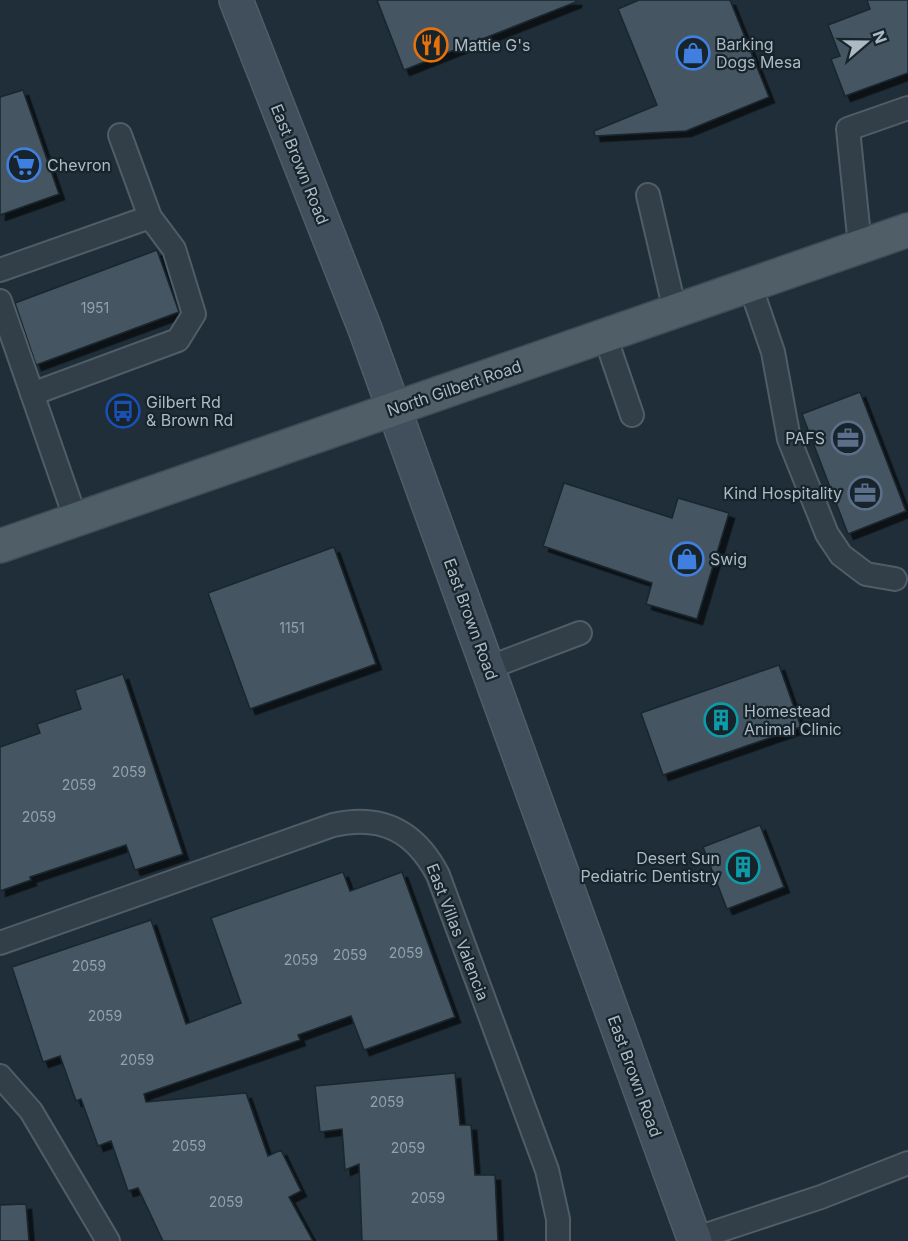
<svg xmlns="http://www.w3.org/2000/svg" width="908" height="1241" font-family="Inter,sans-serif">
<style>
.building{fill:#445662;stroke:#1a262e;stroke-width:1.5;filter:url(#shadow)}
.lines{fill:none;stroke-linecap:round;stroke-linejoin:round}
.lane-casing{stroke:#505d66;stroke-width:26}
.secondary-casing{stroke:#505d66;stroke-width:36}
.primary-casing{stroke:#3f4b55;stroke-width:36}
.lane{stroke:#323f48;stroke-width:22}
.secondary{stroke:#404f5b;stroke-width:33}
.primary{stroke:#505e68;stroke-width:33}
.labels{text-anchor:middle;stroke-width:4.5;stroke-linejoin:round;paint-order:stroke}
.number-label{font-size:14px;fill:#92a1ac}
.poi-label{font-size:16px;fill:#acbac5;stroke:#18242c;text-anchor:start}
.street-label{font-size:16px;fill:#acbac5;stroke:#18242c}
</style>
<defs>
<filter id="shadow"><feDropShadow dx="5.5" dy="5.5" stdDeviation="0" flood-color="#0009"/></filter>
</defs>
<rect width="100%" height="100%" fill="#1f2e38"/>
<path class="building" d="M377 0H576V2L404 70Z
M639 0H730L769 97 686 131 595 136 594 131 657 105 618 9Z
M867 0H908V73L845 96 831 59 840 56 828 25 870 9Z
M23 90 59 194 0 215V97Z
M157 250 179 312 36 365 15 303Z
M860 392 906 511 848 534 802 414Z
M564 483 672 518 678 498 729 513 697 619 646 604 652 583 543 546Z
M334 547 376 664 250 709 208 593Z
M779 665 801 727 663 775 641 713Z
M123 674 183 854 135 870 126 845 30 877 31 880 0 891V747L40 733 37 724 81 709 75 690Z
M760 825 784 887 727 909 703 847Z
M343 872 350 891 402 872 455 1017 364 1050 351 1016 298 1035 300 1040 144 1094 146 1102 246 1093 268 1156 281 1150 301 1191 289 1197 313 1241H163L138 1188 128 1191 111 1141 98 1146 81 1099 76 1101 60 1056 43 1062 12 967 151 920 186 1024 241 1003 211 918Z
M455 1073 460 1125H471L475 1175H495L498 1241H362L359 1164 345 1170 342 1129 320 1132 315 1086Z
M26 1204 29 1241H0V1205Z"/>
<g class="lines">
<defs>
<path id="lane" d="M648 195 675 311
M860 246 848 129 908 108
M0 270 150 217 120 135
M750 285 773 352 789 439 827 534 841 555 866 574 895 579
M0 301 76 520
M605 336 632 415
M32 394 178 340 194 314 174 249 150 217
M488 668 580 633
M0 943 333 825C382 814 415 831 438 875L547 1170 558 1219V1241
M0 1076 31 1111 108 1241
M694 1239 821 1197 908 1163"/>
<path id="secondary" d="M236 0 365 329 695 1241"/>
<path id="primary" d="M0 546 908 230"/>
</defs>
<use href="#lane" class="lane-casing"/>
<use href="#secondary" class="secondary-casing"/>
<use href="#primary" class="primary-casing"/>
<use href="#lane" class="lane"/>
<use href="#secondary" class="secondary"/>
<use href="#primary" class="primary"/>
</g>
<defs>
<symbol id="restaurant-ring" viewBox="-11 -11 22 22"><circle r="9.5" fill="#18242c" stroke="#e8710a" stroke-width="1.5"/><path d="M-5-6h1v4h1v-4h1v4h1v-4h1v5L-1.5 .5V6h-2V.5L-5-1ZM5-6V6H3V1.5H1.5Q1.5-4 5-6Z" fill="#e8710a"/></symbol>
<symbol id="shop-ring" viewBox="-11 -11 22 22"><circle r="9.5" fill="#18242c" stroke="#3f7fe0" stroke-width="1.5"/><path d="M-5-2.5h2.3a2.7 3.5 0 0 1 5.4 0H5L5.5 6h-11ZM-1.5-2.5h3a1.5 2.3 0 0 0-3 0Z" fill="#3f7fe0"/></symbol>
<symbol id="supermarket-ring" viewBox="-11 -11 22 22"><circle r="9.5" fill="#18242c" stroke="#3f7fe0" stroke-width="1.5"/><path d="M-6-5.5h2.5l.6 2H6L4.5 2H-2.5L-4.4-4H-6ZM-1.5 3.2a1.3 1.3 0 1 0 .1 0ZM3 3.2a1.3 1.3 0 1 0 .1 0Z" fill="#3f7fe0"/></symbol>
<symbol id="bus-ring" viewBox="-11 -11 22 22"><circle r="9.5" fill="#18242c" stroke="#1a4fb4" stroke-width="1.5"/><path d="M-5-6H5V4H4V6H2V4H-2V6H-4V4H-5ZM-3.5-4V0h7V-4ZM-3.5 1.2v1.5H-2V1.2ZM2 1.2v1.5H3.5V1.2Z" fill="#1a4fb4"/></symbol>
<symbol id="office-ring" viewBox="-11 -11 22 22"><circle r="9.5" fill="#18242c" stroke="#5c6f8a" stroke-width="1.5"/><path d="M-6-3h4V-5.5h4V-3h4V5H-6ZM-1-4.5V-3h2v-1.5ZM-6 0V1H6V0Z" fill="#5c6f8a"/></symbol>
<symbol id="building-ring" viewBox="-11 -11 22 22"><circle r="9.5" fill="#18242c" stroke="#0f9aa8" stroke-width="1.5"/><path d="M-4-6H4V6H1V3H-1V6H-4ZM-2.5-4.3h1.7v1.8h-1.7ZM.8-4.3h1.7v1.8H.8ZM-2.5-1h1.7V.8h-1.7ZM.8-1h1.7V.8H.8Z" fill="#0f9aa8"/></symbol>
</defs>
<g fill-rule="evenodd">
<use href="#restaurant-ring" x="412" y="26" width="38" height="38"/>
<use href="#shop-ring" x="674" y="34" width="38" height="38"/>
<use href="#supermarket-ring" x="5" y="146" width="38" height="38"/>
<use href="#bus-ring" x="104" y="392" width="38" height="38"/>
<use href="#office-ring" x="829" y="419" width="38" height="38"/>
<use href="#office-ring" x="846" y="474" width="38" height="38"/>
<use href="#shop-ring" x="668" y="540" width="38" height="38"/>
<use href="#building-ring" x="702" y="701" width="38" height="38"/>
<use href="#building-ring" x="724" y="848" width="38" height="38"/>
</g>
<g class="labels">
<g class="number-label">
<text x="95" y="313">1951</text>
<text x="292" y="633">1151</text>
<text x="129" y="777">2059</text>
<text x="79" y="790">2059</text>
<text x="39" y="822">2059</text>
<text x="406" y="958">2059</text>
<text x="350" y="960">2059</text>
<text x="301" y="965">2059</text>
<text x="89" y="971">2059</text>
<text x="105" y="1021">2059</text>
<text x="137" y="1065">2059</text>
<text x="387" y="1107">2059</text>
<text x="189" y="1151">2059</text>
<text x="408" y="1153">2059</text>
<text x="428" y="1203">2059</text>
<text x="226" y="1207">2059</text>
</g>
<g class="poi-label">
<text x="716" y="50">Barking<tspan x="716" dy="18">Dogs Mesa</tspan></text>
<text x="454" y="51">Mattie G's</text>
<text x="47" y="171">Chevron</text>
<text x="146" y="408">Gilbert Rd<tspan x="146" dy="18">&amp; Brown Rd</tspan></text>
<text x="825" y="444" text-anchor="end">PAFS</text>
<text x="842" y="499" text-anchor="end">Kind Hospitality</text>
<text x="710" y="565">Swig</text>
<text x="744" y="717">Homestead<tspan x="744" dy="18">Animal Clinic</tspan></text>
<text x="720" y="864" text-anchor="end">Desert Sun<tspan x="720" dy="18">Pediatric Dentistry</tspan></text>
</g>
<g class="street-label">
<text transform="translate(300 164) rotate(68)" y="6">East Brown Road</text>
<text transform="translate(454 388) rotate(-19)" y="6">North Gilbert Road</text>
<text transform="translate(471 619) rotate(70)" y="6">East Brown Road</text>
<text transform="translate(458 932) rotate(69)" y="6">East Villas Valencia</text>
<text transform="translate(635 1076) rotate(70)" y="6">East Brown Road</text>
</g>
</g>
<g transform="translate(866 42) rotate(70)" stroke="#18242c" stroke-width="4.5" paint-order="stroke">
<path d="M0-4.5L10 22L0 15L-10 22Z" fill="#acbac5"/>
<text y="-9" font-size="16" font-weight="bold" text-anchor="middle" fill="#acbac5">N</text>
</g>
</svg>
